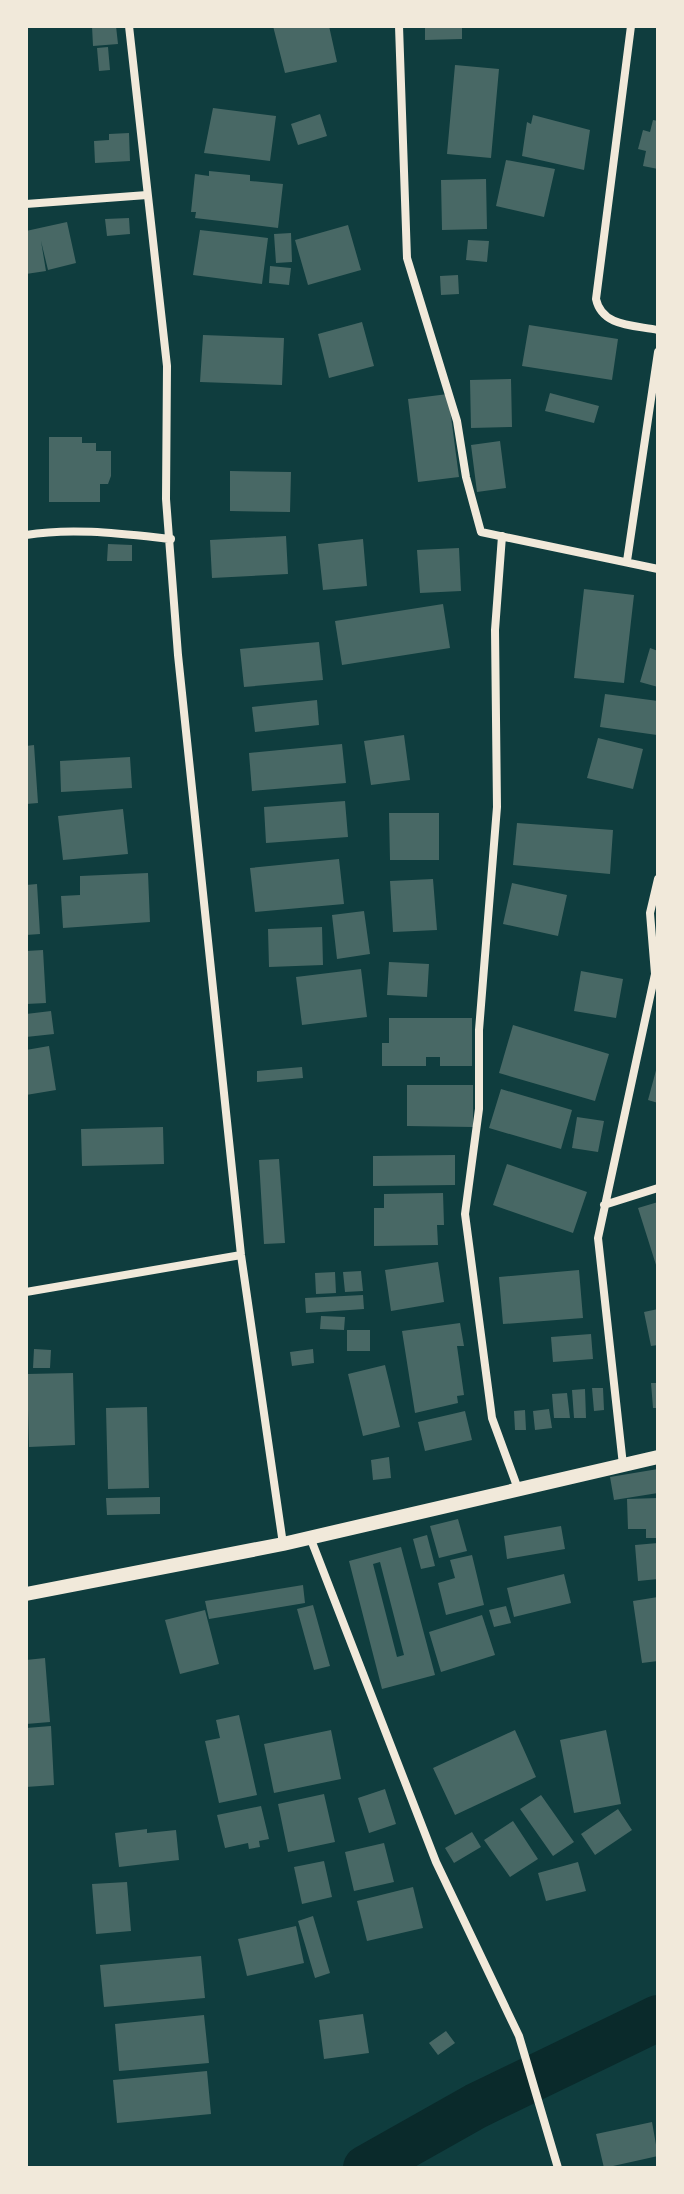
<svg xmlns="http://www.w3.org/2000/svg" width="684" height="2194" font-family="'PT Sans Narrow',sans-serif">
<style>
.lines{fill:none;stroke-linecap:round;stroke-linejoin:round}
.river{stroke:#0a2a2b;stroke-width:46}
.building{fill:#486865;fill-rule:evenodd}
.minor{stroke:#f1e9da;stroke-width:8}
.tertiary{stroke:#f1e9da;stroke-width:14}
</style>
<rect width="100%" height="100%" fill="#0f3d3e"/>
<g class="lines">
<path class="river" d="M366 2168 476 2106 658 2018"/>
</g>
<path class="building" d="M92 26H116L118 44 93 46Z
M273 26H329L337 62 285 73Z
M425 26H462V39L425 40Z
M108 47 110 70 99 71 97 48Z
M455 65 499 69 491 158 447 154Z
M213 108 276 116 270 161 204 153Z
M320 114 327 136 298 145 291 124Z
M533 115 590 130 584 170 522 156 527 122 531 124Z
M653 120 658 121V169L643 166 646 151 638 149 643 130 650 132Z
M129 133 130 161 95 163 94 141 109 140V134Z
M506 160 555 169 544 217 496 206Z
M209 171 250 175V181L283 184 278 228 195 218 196 212H191L195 174 209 176Z
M486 179 487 229 442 230 441 180Z
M129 218 130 234 107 236 105 219Z
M67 222 76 263 48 270 41 241 46 271 26 274V231Z
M348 225 361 270 308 285 295 240Z
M200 230 268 238 262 284 193 275Z
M291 233 292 262 276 263 274 234Z
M468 240 489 241 487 262 466 260Z
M270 266 291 268 289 285 269 283Z
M458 275 459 294 441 295 440 276Z
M362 322 374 366 329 378 318 334Z
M529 325 618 339 612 380 522 366Z
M203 335 284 338 282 385 200 382Z
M511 379 512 427 471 428 470 380Z
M550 393 599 406 594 423 545 411Z
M448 394 459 477 418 482 408 399Z
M49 437H82V443H96V451H111V476L108 484H100V502H49Z
M500 441 506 488 477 492 471 445Z
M230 471 291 472 290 512 230 511Z
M286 536 288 574 212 578 210 540Z
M363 539 367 586 323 590 318 544Z
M108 544 132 545V561H107Z
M459 548 461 591 420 593 417 550Z
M584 589 634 595 624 683 574 678Z
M443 604 450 648 342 665 335 621Z
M319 642 323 680 244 687 240 649Z
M650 648 658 651V687L640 682Z
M605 694 658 701 657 735 600 727Z
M317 700 319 725 255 732 252 707Z
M404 735 410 780 371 785 364 741Z
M598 738 643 749 633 789 587 778Z
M342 744 346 783 252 791 249 753Z
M34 745 38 803 26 804V746Z
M130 757 132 788 61 792 60 761Z
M345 801 348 837 266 843 264 807Z
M123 809 128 854 63 860 58 816Z
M389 813H439V860H390Z
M517 823 613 830 610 874 513 865Z
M339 859 344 904 255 912 250 868Z
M148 873 150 922 63 928 61 896 80 895V876Z
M433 879 437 930 393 932 390 881Z
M512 883 567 895 558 936 503 924Z
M37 884 40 934 26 935V885Z
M364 911 370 954 337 959 332 915Z
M322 927 323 965 269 967 268 929Z
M43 950 46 1003 26 1004V951Z
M389 962 429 964 427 997 387 995Z
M361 969 367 1017 302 1025 296 977Z
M581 971 623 979 616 1018 574 1011Z
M51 1011 54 1034 26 1037V1014Z
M389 1018H472V1066H440V1057H426V1066H382V1043H389Z
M513 1025 609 1054 595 1101 499 1073Z
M49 1046 56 1090 26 1095V1050Z
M658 1063V1103L648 1100Z
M302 1067 303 1078 257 1082V1071Z
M407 1085H473V1127L407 1126Z
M501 1089 572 1110 561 1149 489 1128Z
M577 1117 604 1121 598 1152 572 1148Z
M163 1127 164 1164 82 1166 81 1129Z
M455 1155V1185L373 1186V1156Z
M279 1159 285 1243 264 1244 259 1160Z
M507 1164 587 1192 573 1233 493 1205Z
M443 1193 444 1225H437L438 1245 374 1246V1208H384V1194Z
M658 1202V1268H657L638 1208Z
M438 1262 444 1302 391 1311 385 1270Z
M579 1270 583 1318 503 1324 499 1277Z
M361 1271 363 1291 345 1292 343 1272Z
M335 1272 336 1293 316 1294 315 1273Z
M363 1295 364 1309 306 1313 305 1298Z
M658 1309V1345L651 1346 644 1312Z
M321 1316 345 1317 344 1330 320 1329Z
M460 1323 464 1346H457L464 1395 457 1396 458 1403 415 1413 402 1331Z
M347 1330H370V1351H347Z
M591 1334 593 1359 553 1362 551 1337Z
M34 1349 51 1350 50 1368H33Z
M313 1349 314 1363 292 1366 290 1352Z
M385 1365 400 1427 363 1436 348 1374Z
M73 1373 75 1445 29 1447 27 1374Z
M651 1383H658V1408H653Z
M592 1388H603L604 1410 594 1411Z
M585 1389 586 1418H574L572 1390Z
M567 1393 570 1418H554L552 1394Z
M147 1407 149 1488 108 1489 106 1408Z
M549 1409 552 1428 535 1430 533 1411Z
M525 1410 526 1430H515L514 1411Z
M465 1411 472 1440 425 1451 418 1422Z
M389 1457 391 1478 373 1480 371 1460Z
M658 1469V1493L614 1500 610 1477Z
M160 1497V1514L107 1515 106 1498Z
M658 1498V1538H646V1529H628L627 1499Z
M458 1519 467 1551 439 1558 430 1526Z
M561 1526 565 1549 507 1559 504 1536Z
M427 1535 435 1566 421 1569 413 1539Z
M658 1543V1579L638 1581 635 1545Z
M401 1547 435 1675 382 1689 349 1561ZM380 1562 404 1655 397 1657 373 1564Z
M472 1555 484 1605 446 1615 438 1583 455 1578 450 1560Z
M564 1574 571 1603 514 1617 507 1588Z
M303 1585 305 1603 209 1619 205 1601Z
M658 1597V1661L642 1663 633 1601Z
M313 1605 330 1666 314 1670 297 1609Z
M506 1606 511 1623 494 1627 489 1610Z
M205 1610 219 1664 180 1674 165 1620Z
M482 1615 495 1655 441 1672 429 1632Z
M45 1658 50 1722 26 1724V1660Z
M239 1715 257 1795 219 1803 205 1741 220 1738 216 1720Z
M51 1726 54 1785 26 1787V1728Z
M331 1730 341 1779 274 1793 264 1744Z
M515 1730 536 1777 455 1815 433 1768Z
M606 1730 621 1804 574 1813 560 1740Z
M385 1789 396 1824 369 1833 358 1798Z
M324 1794 335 1842 288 1852 278 1804Z
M541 1795 574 1842 553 1856 520 1809Z
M261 1806 269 1839 259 1841 260 1847 249 1849 248 1843 225 1848 217 1815Z
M618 1809 632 1830 595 1855 581 1834Z
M513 1821 538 1859 510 1877 484 1840Z
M147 1829V1833L176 1830 179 1860 119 1867 115 1833Z
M472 1832 481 1847 454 1863 445 1848Z
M384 1843 394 1882 354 1891 345 1852Z
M324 1861 332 1897 302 1904 294 1867Z
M578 1862 586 1891 546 1901 538 1873Z
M127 1882 131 1931 96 1934 92 1884Z
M413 1887 423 1928 367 1941 357 1901Z
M313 1916 330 1973 315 1978 298 1921Z
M296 1926 304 1963 247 1976 238 1939Z
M201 1956 205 1998 104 2007 100 1965Z
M363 2014 369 2053 324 2059 319 2020Z
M204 2015 209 2063 119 2071 115 2024Z
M446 2031 455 2043 438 2055 429 2043Z
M207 2071 211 2114 117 2123 113 2080Z
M652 2122 658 2156 604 2168 596 2134Z"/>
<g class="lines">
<path class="minor" d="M129 26 167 366 166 499 178 655 241 1255 283 1544
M399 26 407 258 457 421 466 477 481 532 658 569
M631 26 596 299C602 327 634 325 658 330
M26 204 147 195
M26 535C73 527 124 534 171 539
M502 536 495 630 497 807 479 1030V1109L465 1214 492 1418 518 1489
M627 561 658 352
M604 1205 658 1188
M26 1292 241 1255
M623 1465 598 1238 655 974 650 913 658 879
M310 1537 436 1862 519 2036 558 2168"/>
<path class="tertiary" d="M26 1594 283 1544 658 1457"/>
</g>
<rect width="684" height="2194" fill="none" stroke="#f1e9da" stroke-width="56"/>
</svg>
